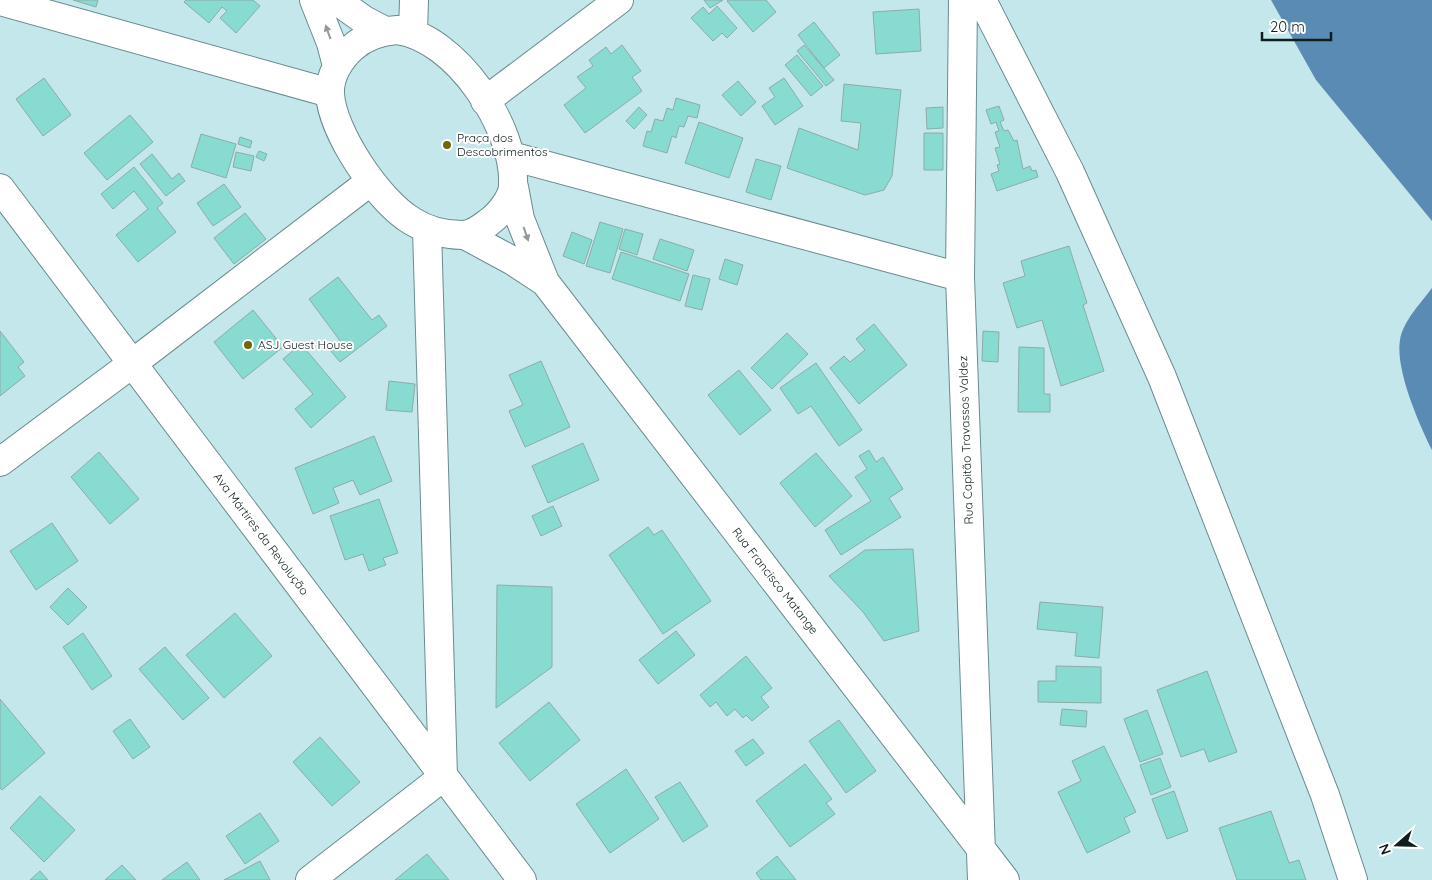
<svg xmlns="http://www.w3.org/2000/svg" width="1432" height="880" font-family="Quicksand,sans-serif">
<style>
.water{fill:#5a8bb4}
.building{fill:#88dbd1;stroke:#8caca8}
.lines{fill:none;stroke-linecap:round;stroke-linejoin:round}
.minor-casing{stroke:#6b8b8f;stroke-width:30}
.tertiary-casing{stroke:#6b8b8f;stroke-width:30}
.minor{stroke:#fff;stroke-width:28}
.tertiary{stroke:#fff;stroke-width:28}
.oneway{fill:#93999a}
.poi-dot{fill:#6d6a06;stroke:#fff;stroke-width:2}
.labels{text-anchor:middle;stroke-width:4;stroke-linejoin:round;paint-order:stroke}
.poi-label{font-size:12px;fill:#101d1f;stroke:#fff;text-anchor:start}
.street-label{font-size:12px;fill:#101d1f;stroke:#fff}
</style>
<rect width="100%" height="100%" fill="#c4e7eb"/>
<path class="water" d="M1271 0H1432V221L1316 80Z
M1432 288V450C1419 424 1395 369 1400 340 1403 321 1421 303 1432 288Z"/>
<path class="building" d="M73 0H98L96 7Z
M186 0H253L260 6 236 33 220 18 227 11 222 7 209 23 184 2Z
M704 0H723L710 8Z
M729 0H766L776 12 753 32 727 1Z
M717 6 737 28 727 38 722 33 713 41 691 18 703 7 709 14Z
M919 9 921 51 876 54 873 12Z
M814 22 840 55 824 68 798 35Z
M622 45 641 71 632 77 642 91 585 133 564 105 586 88 577 77 593 66 589 60 606 47 611 54Z
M804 45 834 80 826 86 797 51Z
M797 55 823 86 811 96 785 65Z
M44 78 71 115 43 136 16 99Z
M784 78 803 106 775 125 762 106 775 97 769 88Z
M738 81 756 102 741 116 722 95Z
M844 84 901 90 892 176 884 190 865 195 787 168 799 128 858 150 861 123 841 121Z
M676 98 700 105 697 118 688 116 684 127 679 126 676 138 672 136 667 153 643 146 647 131 651 132 655 119 663 121 667 108 673 110Z
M999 106 1004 120 1000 122 1004 131 1008 130 1014 141 1017 140 1023 169 1030 166 1032 171 1036 170 1038 177 997 191 991 174 999 171 997 165 1000 164 995 148 1000 147 995 132 999 131 996 122 991 124 986 110Z
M639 107 647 115 634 129 626 121Z
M943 107V128L927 129 926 108Z
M130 115 153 142 107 180 84 153Z
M699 122 743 138 729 178 685 163Z
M924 133H943V170H924Z
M201 134 236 144 226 178 191 167Z
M240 137 252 141 250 148 238 144Z
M259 151 267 154 264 161 256 157Z
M236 152 254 156 251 171 233 167Z
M152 154 172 179 179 173 185 181 166 196 140 164Z
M756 159 781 166 771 200 746 192Z
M134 167 163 203 157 208 176 232 138 262 116 235 148 209 134 191 113 209 101 194Z
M224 184 241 207 213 226 197 203Z
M245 213 266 239 234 264 214 238Z
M600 222 623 229 610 273 586 266Z
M625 229 643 234 637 255 619 249Z
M572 232 592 240 584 264 563 256Z
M660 239 694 250 687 271 653 259Z
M1069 246 1087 303 1083 305 1104 371 1061 386 1042 320 1017 328 1003 283 1025 276 1021 261Z
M621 252 689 274 680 301 612 279Z
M725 259 743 265 737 285 719 279Z
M693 275 710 279 702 310 685 306Z
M338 277 372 320 379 315 387 326 340 362 330 350 341 342 309 299Z
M253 310 283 347 243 379 214 342Z
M874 324 907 365 859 404 830 368 844 356 850 362 865 350 856 339Z
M0 331 24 362 18 367 25 376 0 396Z
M983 331 999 332 998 362 982 361Z
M787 333 808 354 772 389 751 368Z
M301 344 346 397 311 428 295 409 313 394 283 359Z
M1019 347 1044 348V394H1050V412H1018Z
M541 361 570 427 525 447 509 411 523 405 509 375Z
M816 363 862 430 839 446 811 406 798 414 780 388Z
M739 370 771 410 740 435 708 395Z
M389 381 415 384 412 412 386 410Z
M374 436 392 481 360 495 353 480 333 488 339 503 313 514 295 468Z
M583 443 599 480 548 503 532 466Z
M869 450 876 462 883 457 903 489 889 498 901 517 841 555 825 530 871 501 855 477 867 469 859 456Z
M99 452 139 499 110 524 71 477Z
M816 453 852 496 815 527 780 483Z
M379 499 398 553 383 558 386 565 369 571 363 554 345 560 330 516Z
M553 506 562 526 541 536 532 516Z
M52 523 78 561 36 590 10 551Z
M648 527 654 535 662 530 711 601 663 634 609 555Z
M913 549 919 631 884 641 863 612 829 576 865 550Z
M497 585 552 587V667L496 708Z
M68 588 87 607 68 625 50 607Z
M1040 602 1103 607 1099 658 1075 656 1077 633 1037 629Z
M235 613 272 656 224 698 186 655Z
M676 631 695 655 658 684 639 660Z
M83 633 112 676 92 690 63 647Z
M165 647 209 698 183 720 139 669Z
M746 656 772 688 761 697 769 707 752 721 746 715 743 718 735 709 727 716 716 702 710 707 700 695Z
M1056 666 1101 667V703L1038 702V681H1056Z
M1207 671 1237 752 1209 762 1204 749 1181 757 1157 690Z
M0 699 45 753 2 790 0 788Z
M549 702 580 740 530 781 499 743Z
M1062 709 1087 711 1086 727 1060 725Z
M1147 710 1163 754 1140 762 1124 719Z
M130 719 150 747 133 759 113 731Z
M839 720 876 771 846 793 809 741Z
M320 737 360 782 332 806 293 762Z
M753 739 764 753 746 766 735 751Z
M1104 746 1136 812 1124 818 1130 832 1087 853 1058 792 1081 781 1072 761Z
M1160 758 1171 787 1151 795 1140 765Z
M805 764 832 799 826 803 835 814 790 847 756 801Z
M626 769 659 819 610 853 576 804Z
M680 782 708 826 683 842 655 797Z
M1174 791 1188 831 1167 839 1152 799Z
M40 796 75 830 44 862 10 828Z
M1271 811 1289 863 1299 860 1306 880H1237L1219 828Z
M260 813 279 841 245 864 226 836Z
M427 854 449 880H395Z
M777 856 796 880H761L756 873Z
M260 861 270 880H224Z
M187 862 200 880H162Z
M122 865 136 880H105Z
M40 871 48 880H30Z"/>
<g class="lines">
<defs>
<path id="minor" d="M314 0 331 43 337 66
M336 0 364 20 385 31
M963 0 960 277 982 880
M982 0 1070 172 1162 377 1325 795 1353 880
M0 1 330 93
M397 30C456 37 516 128 513 185 513 198 499 215 489 222 481 228 473 235 462 235 445 235 426 230 412 221 379 202 332 132 330 94 329 76 340 59 352 48 364 37 381 31 397 30Z
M413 32 414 0
M485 101 619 0
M511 156 960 277
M514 187 520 219 545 282 1005 880
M465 235 513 261 545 282
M133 363 371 181
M310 880 443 777 427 229"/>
<path id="tertiary" d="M0 188 522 880
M0 462 133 363"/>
</defs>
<use href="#minor" class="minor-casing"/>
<use href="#tertiary" class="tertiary-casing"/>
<use href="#minor" class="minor"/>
<use href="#tertiary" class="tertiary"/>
</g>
<defs><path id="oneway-solid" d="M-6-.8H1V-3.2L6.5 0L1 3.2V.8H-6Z" transform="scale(1.25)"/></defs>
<g class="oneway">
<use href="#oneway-solid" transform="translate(328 32) rotate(-110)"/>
<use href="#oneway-solid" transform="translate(526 234) rotate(71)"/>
</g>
<g class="poi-dot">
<circle cx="447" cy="145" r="5"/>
<circle cx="248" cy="345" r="5"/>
</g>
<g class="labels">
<g class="poi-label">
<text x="457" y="142">Praça dos<tspan x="457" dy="14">Descobrimentos</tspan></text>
<text x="258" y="349">ASJ Guest House</text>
</g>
<g class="street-label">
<text transform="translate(966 440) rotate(-92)" y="4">Rua Capitão Travassos Valdez</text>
<text transform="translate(261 534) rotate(53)" y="4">Ava Mártires da Revolução</text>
<text transform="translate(775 581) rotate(52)" y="4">Rua Francisco Matange</text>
</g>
</g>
<g transform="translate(1397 845) rotate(250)" stroke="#ffffff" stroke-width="4" paint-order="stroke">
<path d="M0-4L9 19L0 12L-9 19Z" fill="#101d1f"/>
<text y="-8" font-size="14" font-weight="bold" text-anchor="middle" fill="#101d1f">N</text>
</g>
<path d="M1262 32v8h69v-8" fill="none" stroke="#101d1f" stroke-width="2.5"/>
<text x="1270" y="32" font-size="15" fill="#101d1f" stroke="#ffffff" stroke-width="4" paint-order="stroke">20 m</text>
</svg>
